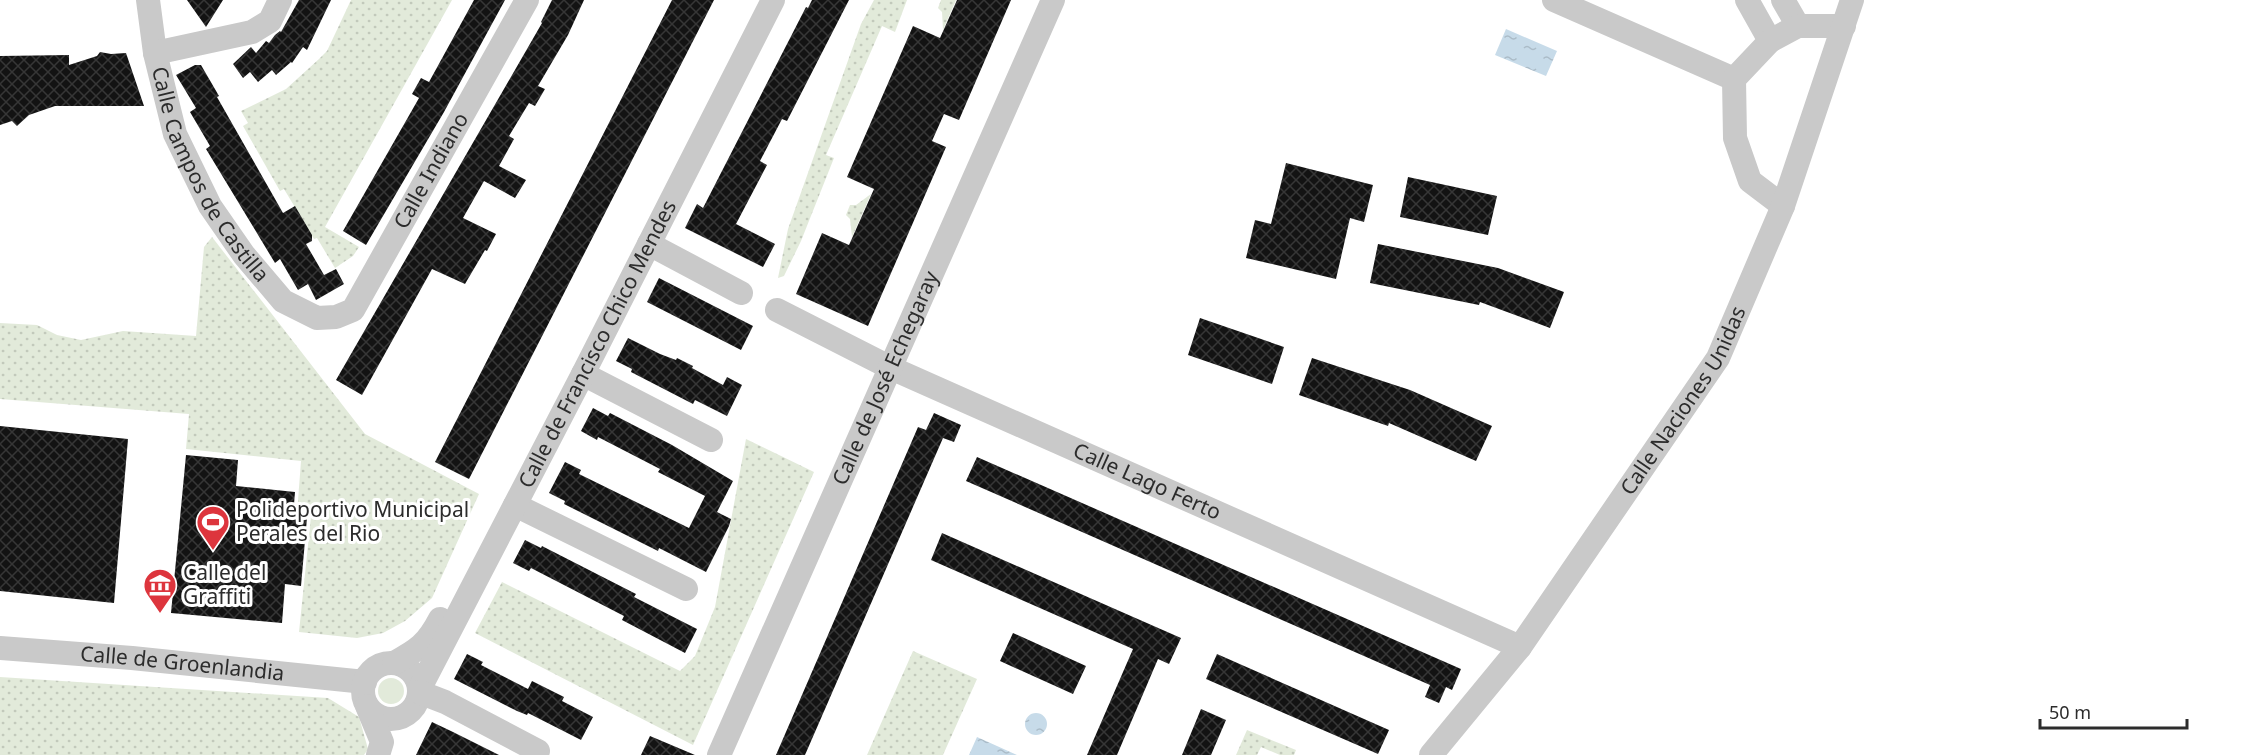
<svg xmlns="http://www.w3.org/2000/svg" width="2256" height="755" font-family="'Noto Sans',sans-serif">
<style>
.grass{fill:#e2eada}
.park{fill:url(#park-dots)}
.water{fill:url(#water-ripples)}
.building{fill:url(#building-cross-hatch)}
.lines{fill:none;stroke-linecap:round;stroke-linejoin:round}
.street{stroke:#c9c9c9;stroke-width:24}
.labels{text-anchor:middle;stroke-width:6;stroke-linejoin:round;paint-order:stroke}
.street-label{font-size:21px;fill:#2c2c2c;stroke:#fff}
.poi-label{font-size:21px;fill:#2c2c2c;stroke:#fff;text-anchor:start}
</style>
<defs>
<pattern id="park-dots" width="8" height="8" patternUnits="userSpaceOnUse" patternTransform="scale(1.5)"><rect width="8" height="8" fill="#e2eada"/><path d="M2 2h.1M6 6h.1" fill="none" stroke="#c2c9bb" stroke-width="1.8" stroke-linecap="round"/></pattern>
<pattern id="water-ripples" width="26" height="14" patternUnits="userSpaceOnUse" patternTransform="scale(1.5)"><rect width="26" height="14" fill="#c7dbe9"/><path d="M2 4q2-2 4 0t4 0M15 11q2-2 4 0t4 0" fill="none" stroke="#abbcc8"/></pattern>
<pattern id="building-cross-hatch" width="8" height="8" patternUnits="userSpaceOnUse" patternTransform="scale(1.5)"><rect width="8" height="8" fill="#131313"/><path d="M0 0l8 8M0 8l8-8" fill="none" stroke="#363636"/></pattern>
</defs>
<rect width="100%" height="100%" fill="#fff"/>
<path class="grass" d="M378 691a13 13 0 1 1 26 0a13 13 0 1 1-26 0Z"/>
<path class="park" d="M351 0H452L325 227 359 247 353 256 335 268 317 238 314 239 284 189 280 191 243 126 248 123 241 111 286 89 319 59 327 51Z
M874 0H907L895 32 882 26 826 155 834 158 801 241 784 276 778 278 788 229 861 24Z
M941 0H956L943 30 942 12 938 8Z
M871 194 852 237 850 219 846 215 850 205H856Z
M212 237 365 434 479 494 432 598 405 621 383 633 357 638 299 632 311 516 297 514 301 461 186 449 189 414 0 399V323L37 325 57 335 81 340 123 331 196 336 204 247Z
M746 439 814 472 693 745 475 633 502 582 680 671 695 656 715 607Z
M913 651 977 679 943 755H867Z
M0 677 328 698 359 717 368 749 364 755H0Z
M1247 730 1296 750 1294 755H1280L1261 747 1257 755H1236Z"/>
<path class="water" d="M1506 29 1557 51 1546 76 1495 55Z
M1025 724a11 11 0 1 1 22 0a11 11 0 1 1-22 0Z
M977 737 1017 755H969Z"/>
<path class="building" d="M187 0H223L206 27Z
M299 0H331L307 50 303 47 292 63 291 62 276 75 272 70 258 82 250 72 243 78 233 64 251 47 256 53 266 41 269 43 275 35 280 31 281 32Z
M474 0H505L444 112 366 245 343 231 419 98 412 94 421 78 429 82Z
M552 0H584L568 35 538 86 545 89 535 106 529 103 509 136 514 139 499 166 526 180 515 198 484 181 463 218 496 234 487 251 485 250 465 284 432 269 362 395 336 380 542 23 541 22Z
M672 0H714L469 479 435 462Z
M812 0H849L787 121 782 119 760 161 767 165 736 224 775 244 763 267 685 228 697 204 703 208 806 7 808 8Z
M957 0H1011L959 120 944 114 932 141 946 147 868 326 796 294 822 233 849 245 874 189 847 177 913 26 940 38Z
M100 52 111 54 126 53 144 106H55L29 115 17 126 12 121 0 125V56L69 55V65L97 56Z
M195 65H201L219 96 217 97 283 213 295 206 312 235V241L306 244 324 275 336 269 344 284 316 300 308 284 298 290 280 259 275 263 206 149 210 146 190 112 196 108 176 75Z
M1286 163 1373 185 1364 222 1350 218 1336 279 1246 258 1255 220 1271 224Z
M1408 177 1497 196 1488 235 1400 217Z
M1378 244 1498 268 1564 292 1550 328 1480 302 1479 305 1370 283Z
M659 278 753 326 741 350 647 302Z
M1200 318 1284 347 1272 384 1188 355Z
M628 338 660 354 676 360 677 358 693 366 692 368 723 385 727 377 742 385 727 416 695 400 693 404 631 372 632 369 616 361Z
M1312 358 1410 390 1492 426 1476 461 1389 423 1388 426 1299 395Z
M593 408 608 416 610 413 672 445 733 481 717 512 731 519 729 526 706 572 659 548 658 551 564 504 565 501 549 493 565 462 581 470 579 474 689 528 705 496 658 472 660 469 598 437 597 440 581 431Z
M934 413 961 425 954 442 943 438 805 755H776L918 427 926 430Z
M0 426 128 439 114 603 0 591Z
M186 455 238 460 236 486 295 492 293 517 307 518 301 586 285 584 282 623 171 613Z
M977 457 1461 669 1452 690 1446 687 1439 703 1425 697 1430 685 966 481Z
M942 533 1181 638 1169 664 1158 659 1117 755H1087L1133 649 931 560Z
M525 540 541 548 542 546 636 594 634 597 697 629 685 653 622 620 624 616 531 568 529 571 513 563Z
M1013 633 1086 666 1073 694 1000 661Z
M467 654 483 662 481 665 528 689 532 681 564 697 562 701 593 717 581 740 528 713 527 715 517 711 454 679Z
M1217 654 1389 730 1378 754 1206 679Z
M1201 709 1226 720 1211 755H1182Z
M432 722 453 732 499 755H416Z
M650 736 695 755H641Z"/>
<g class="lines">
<g class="street">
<path id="s1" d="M148 0 155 53 175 134 210 206 244 255 283 301 317 318 336 317 353 310 527 0"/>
<path d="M1554 0 1734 79"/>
<path d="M1747 0 1770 41"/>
<path d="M1783 0 1798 26"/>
<path d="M155 53 252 32 270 21 280 0"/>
<path d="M1783 206 1750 181 1735 138 1734 79 1770 41 1798 26H1844"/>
<path d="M649 244 741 293"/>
<path id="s2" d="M777 310 891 368 1520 647"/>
<path d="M583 374 711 440"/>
<path d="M515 505 686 589"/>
<path id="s3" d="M0 648 132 658 365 682"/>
<circle cx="391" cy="691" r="28"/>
<path d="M394 663C418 650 427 644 440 619"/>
<path id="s4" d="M420 688 583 374 773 0"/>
<path d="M419 692 445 702 538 751"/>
<path d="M367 706 382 742 378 755"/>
<path id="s5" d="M719 755 1053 0"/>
<path id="s6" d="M1431 755 1520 647 1718 358 1783 206 1852 0"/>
</g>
</g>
<defs>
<symbol id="stadium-pin" viewBox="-11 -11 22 30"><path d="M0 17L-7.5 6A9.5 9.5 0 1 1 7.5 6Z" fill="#dd353d" stroke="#fff"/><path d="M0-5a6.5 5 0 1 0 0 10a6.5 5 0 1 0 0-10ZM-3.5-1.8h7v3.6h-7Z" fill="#fff"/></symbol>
<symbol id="museum-pin" viewBox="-11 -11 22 30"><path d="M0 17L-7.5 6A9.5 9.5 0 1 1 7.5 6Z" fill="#dd353d" stroke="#fff"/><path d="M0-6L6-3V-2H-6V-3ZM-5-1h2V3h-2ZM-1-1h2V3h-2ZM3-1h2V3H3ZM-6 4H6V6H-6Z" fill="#fff"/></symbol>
</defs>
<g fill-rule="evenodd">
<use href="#stadium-pin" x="194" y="503" width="38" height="52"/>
<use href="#museum-pin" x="141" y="566" width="38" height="52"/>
</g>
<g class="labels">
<g class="street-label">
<text dy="7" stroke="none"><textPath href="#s1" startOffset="572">Calle Indiano</textPath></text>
<text dy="7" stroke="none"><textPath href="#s1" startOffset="188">Calle Campos de Castilla</textPath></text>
<text dy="7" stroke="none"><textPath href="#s4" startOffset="387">Calle de Francisco Chico Mendes</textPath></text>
<text dy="7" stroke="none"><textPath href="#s5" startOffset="412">Calle de José Echegaray</textPath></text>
<text dy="7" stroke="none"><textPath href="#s6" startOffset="436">Calle Naciones Unidas</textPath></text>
<text dy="7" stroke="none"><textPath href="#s2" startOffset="408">Calle Lago Ferto</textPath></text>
<text dy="7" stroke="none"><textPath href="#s3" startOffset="183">Calle de Groenlandia</textPath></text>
</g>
<g class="poi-label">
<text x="236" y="517">Polideportivo Municipal<tspan x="236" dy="24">Perales del Rio</tspan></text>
<text x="183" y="580">Calle del<tspan x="183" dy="24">Graffiti</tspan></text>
</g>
</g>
<path d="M2040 719v9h147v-9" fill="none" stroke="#2c2c2c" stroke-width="3"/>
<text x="2049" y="719" font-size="18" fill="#2c2c2c" stroke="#ffffff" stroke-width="4.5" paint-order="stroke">50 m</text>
</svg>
